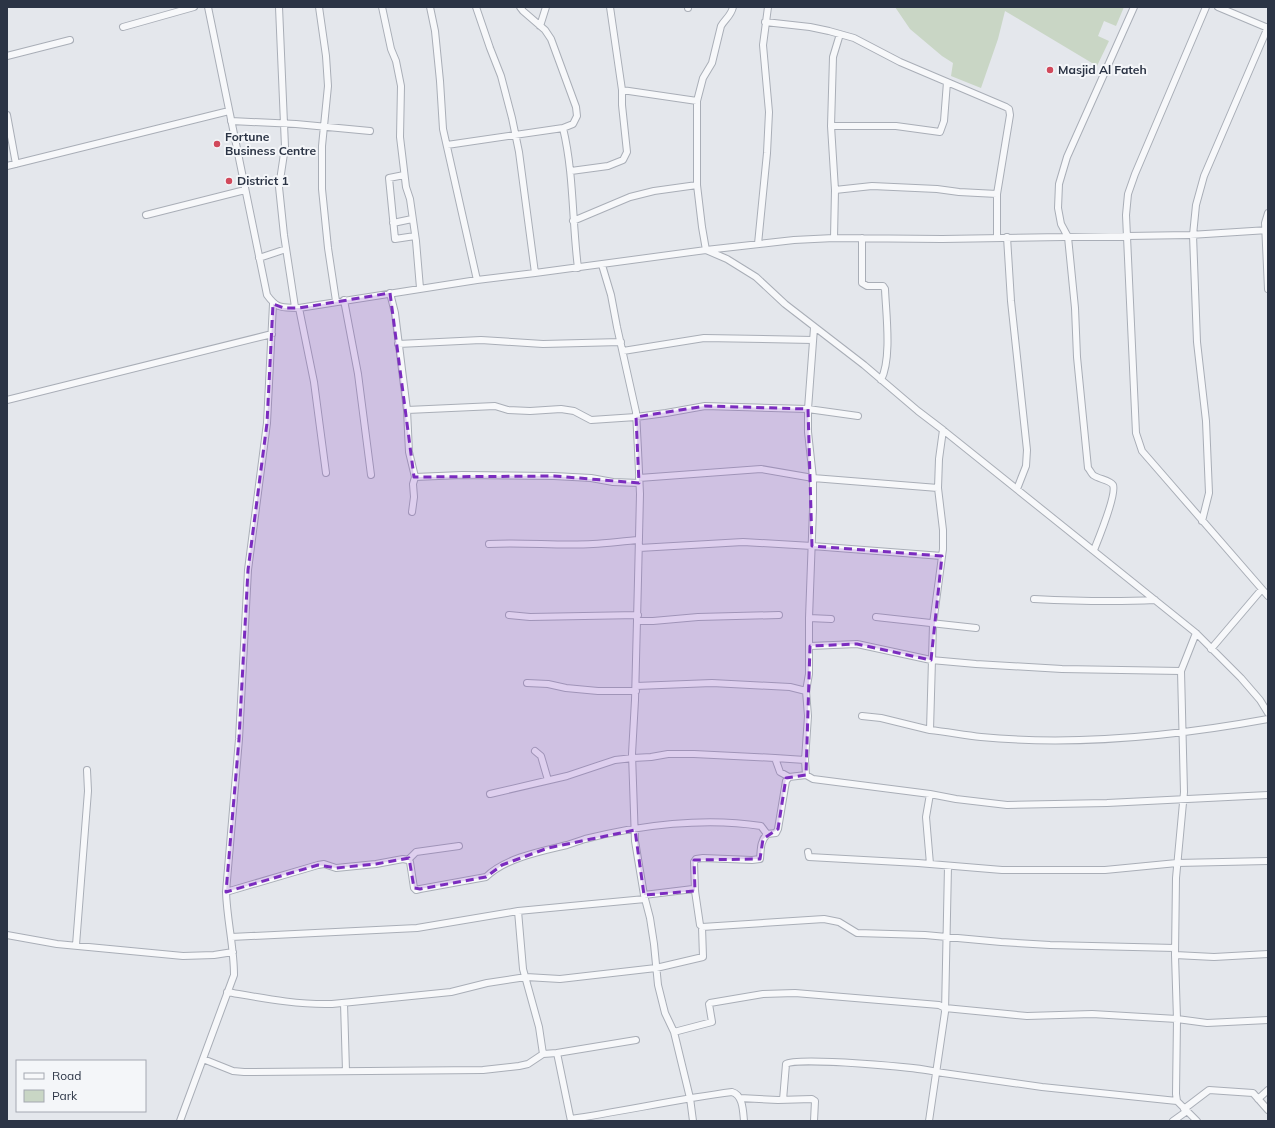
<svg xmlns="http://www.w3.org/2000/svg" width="1275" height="1128" font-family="Mulish,sans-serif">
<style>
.green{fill:#c9d6c5}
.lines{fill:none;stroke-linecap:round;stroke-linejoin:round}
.street-casing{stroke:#a9aeb7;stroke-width:8}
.street{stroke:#f7f8fa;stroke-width:6}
.marked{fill:#7b2cbf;fill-opacity:0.2;stroke:#7b2cbf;stroke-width:3;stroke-dasharray:8 5;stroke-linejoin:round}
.poi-dot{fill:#d1495b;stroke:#f4f6f9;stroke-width:1.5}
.labels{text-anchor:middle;stroke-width:4;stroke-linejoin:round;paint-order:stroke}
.poi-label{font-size:12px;font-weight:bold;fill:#2b3445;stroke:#f4f6f9;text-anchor:start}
</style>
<rect width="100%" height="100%" fill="#e4e7ec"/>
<path class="green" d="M895 7H1124L1116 26 1104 21 1098 36 1109 41 1097 66 1005 11 998 39 981 88 951 76 953 63 942 56 910 29Z"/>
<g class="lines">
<defs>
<path id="street" d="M208 7 267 295C278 310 282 307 299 308L477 280 535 273 706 250 794 240 834 238 942 239 1190 235 1268 230
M279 7 285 147 279 187 284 235 295 307
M319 7 326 56 328 86 322 146V189L328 248 336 301
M382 7 391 49 396 61 401 86 400 137 406 187 410 199 416 241 420 288
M430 7 435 31 440 81 443 129 477 280
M476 7 490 48 501 76 512 118 519 152 535 273
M520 7 523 11 545 30 551 39 576 107 577 116 573 124 563 128C574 174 572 221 578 268
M688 7V8
M733 7C731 16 725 19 721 26L712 63 703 78 697 101V185L702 227 706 250 727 259 756 277 785 304 864 365 918 411 943 430 1196 633 1241 678 1260 700 1268 713
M1206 7 1135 174 1128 194 1126 215 1136 433 1142 451 1268 596
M1218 7 1268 28
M765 22 810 27 829 31 854 38 900 62 1006 107 1009 109 1010 115 997 194V237
M540 26 546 7
M123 27 194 7
M7 56 70 40
M622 90 697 101
M7 115 16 164
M231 121 296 124 370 131
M831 126H896L940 132 944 121 947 82
M447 145 563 128
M7 166 229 111
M571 171 608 166 623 160 627 152 622 105V90L610 7
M404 175 389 178 395 239 415 236
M835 190 872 186 937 189 959 192 997 194
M1268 213 1265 223 1268 289
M146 215 245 190
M573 221 630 197 654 191 697 185
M393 223 412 219
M1007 237 1011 301 1027 450 1026 466 1017 489
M834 238 835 190 831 126 833 57 840 34
M862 238V283L867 286H883L885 289C886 314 892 358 881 380
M758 244 767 153 769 112 763 45 768 7
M259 258 286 249
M602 265 611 295 617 327 636 412 638 450 640 494 638 580 635 700 632 754 635 841 644 895 650 918 654 944 658 985 665 1013 674 1032 690 1098 693 1121
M390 293 395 313 407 410 409 452 415 477 413 484 414 497 412 512
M344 300 358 374 371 475
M299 308 314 382 326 473
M398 344 481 340 543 344 621 342
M623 351 704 338 813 340
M7 400 272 334
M407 410 495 406 508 410 530 411 561 409 574 411 591 420 636 417 666 413 705 406 808 409 858 416
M943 430 939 459 938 488 943 530V549L933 624 930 730C947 732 964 735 981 737 1075 746 1176 736 1268 719
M415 477 462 475 554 476 591 478 613 482 639 483
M639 478 761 469 813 478 938 488
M1202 521 1209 493 1206 421 1197 342 1193 235 1196 205 1204 176 1268 27
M489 544C524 542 558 546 593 544 609 543 624 541 639 540
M639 548 743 542 812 546 942 556
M1094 550C1098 540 1117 494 1113 485 1110 480 1098 479 1093 475 1091 473 1090 470 1088 468L1077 357 1075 308 1068 237 1061 224 1058 208 1059 184 1067 157 1134 7
M1034 599C1074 601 1114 602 1155 600
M509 615 530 617 638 615
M876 617 976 628
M809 618 831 619
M638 621H653L698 617 779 615
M1196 633 1181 671 1184 792 1176 878 1175 955 1177 1019 1176 1094 1177 1101 1197 1121
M810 646 857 644 931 660 976 664 1062 669 1181 671
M1211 649 1262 589
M527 683 548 684 566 688 598 691H636
M636 686 712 683 790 687 806 691
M862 716 881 718 930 730
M535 751 541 756 548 780
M775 758 805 760
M806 775 805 760 808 716 806 691 809 674V618L813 509V478L808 432V409L814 328
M490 794 567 776 615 760 633 758 651 757 668 754H694L775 758 780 772 789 777
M808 852 809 857 918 863 1002 870H1105L1177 863 1268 861
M408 860 416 852 459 846
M930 864 926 817 930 794
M226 892 318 865 324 864 336 868 376 864 403 859 408 860 410 862 414 888 416 890 420 889 486 877C505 858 542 851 567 845 573 843 579 841 585 839 640 825 705 817 761 826L767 834
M644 895 693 889 695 891
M518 911 523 969 539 1027 543 1054
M7 935 57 944 183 956 214 955 233 952
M231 937 417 928 518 911 645 899
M76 945 88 791 87 770
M1175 948 1050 945 1001 942 925 935 857 933 839 922 824 919 702 927 700 925 695 891 694 862 696 859 703 858 752 860 760 859C761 849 760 842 767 834L776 833 778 829 786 781 789 777 806 775 813 779 930 794 956 799 1007 805 1107 803 1268 795
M1175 955 1214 957 1268 954
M227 992C262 998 297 1005 332 1004L451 992 487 983 526 977 560 979 656 968 703 957 702 927
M344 1003 346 1071
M674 1032 712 1022 709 1004 710 1003 763 994 795 993 939 1005 945 1008 1027 1016 1092 1014 1177 1019 1207 1023 1268 1020
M557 1053 636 1040
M203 1059 233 1071 244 1072 483 1070 519 1066 528 1064 543 1054 557 1053 571 1121
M740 1098 778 1100 812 1099 815 1101 814 1121
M1258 1099 1268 1090
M783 1100 786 1064C796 1057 921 1067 936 1072L1042 1087 1177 1101
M1184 1109 1209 1090 1253 1093 1268 1110
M571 1119C625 1111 678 1099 732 1092 743 1095 743 1111 744 1121
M180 1121 234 975C234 947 227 920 226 892L239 739 248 570 267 423 273 304
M929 1121 945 1012 948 866
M1173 1121 1187 1111"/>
</defs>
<use href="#street" class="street-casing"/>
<use href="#street" class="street"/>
</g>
<path class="marked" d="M390 293 414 477 554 476 639 483 636 417 705 406 808 409 812 546 942 556 931 660 857 644 810 646 806 775 786 778 778 829 763 839 760 859 694 860 695 891 644 895 635 830 548 848 502 865 486 877 420 889 414 888 409 858 376 864 336 868 318 865 226 892 239 739 248 570 267 423 273 304 284 308H299Z"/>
<g class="poi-dot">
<circle cx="1050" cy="70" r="4"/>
<circle cx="217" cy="144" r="4"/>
<circle cx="229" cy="181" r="4"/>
</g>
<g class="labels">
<g class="poi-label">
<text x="1058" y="74">Masjid Al Fateh</text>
<text x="225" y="141">Fortune<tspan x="225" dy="14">Business Centre</tspan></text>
<text x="237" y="185">District 1</text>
</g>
</g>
<rect width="1275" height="1128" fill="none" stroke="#2b3445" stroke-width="16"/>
<rect x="16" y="1060" width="130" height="52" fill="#f4f6f9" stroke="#a4a8b1"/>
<rect x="24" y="1073" width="20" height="6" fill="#f7f8fa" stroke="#a4a8b1"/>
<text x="52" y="1080" font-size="12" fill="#2b3445">Road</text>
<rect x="24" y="1090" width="20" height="12" fill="#c9d6c5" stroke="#a4a8b1"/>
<text x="52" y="1100" font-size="12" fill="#2b3445">Park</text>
</svg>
